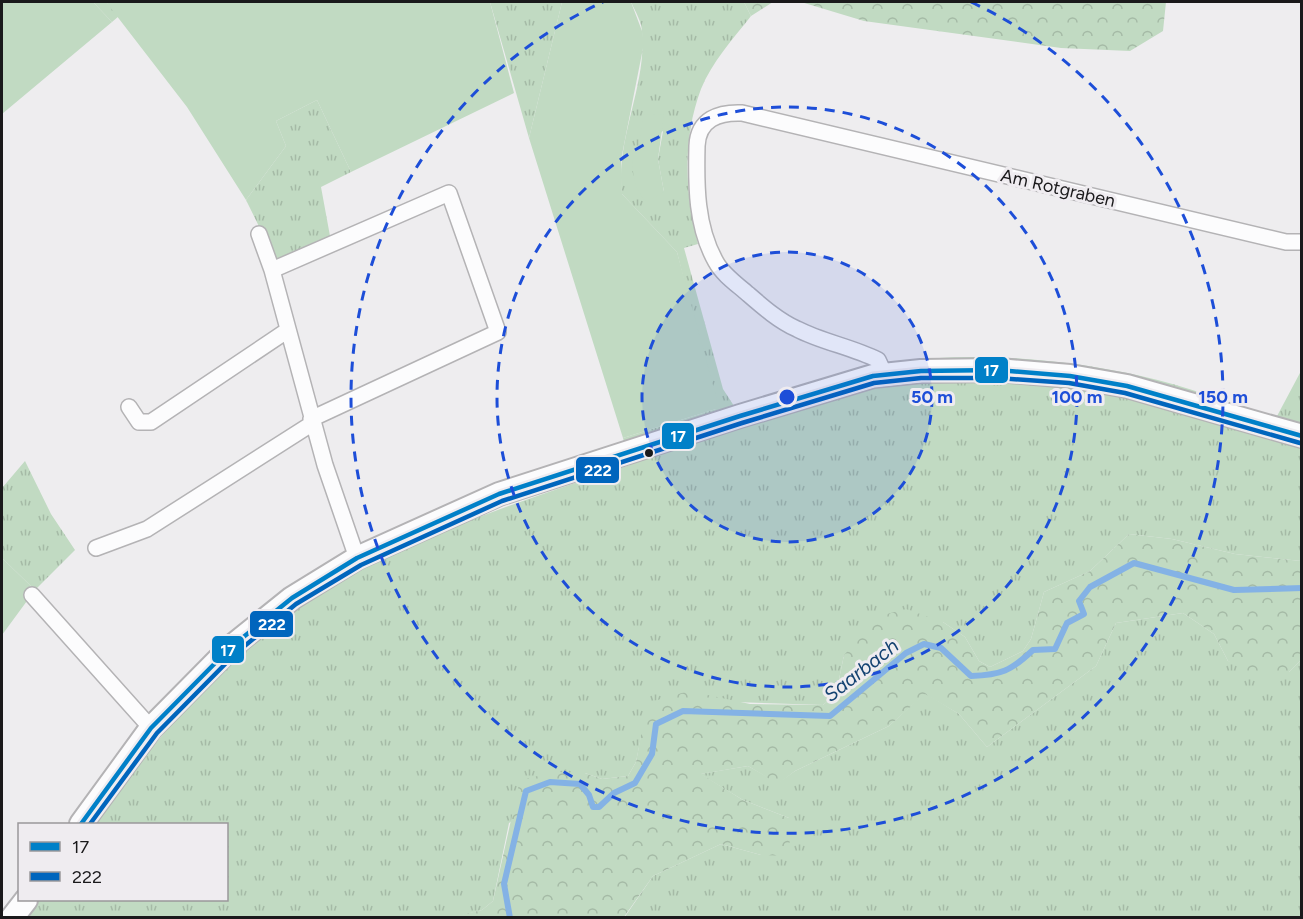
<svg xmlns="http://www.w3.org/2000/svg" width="1303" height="919" font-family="Figtree,sans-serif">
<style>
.grass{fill:url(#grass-tufts);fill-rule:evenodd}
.forest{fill:url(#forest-crowns)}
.green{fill:#c1dac2}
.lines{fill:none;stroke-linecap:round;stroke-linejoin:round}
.stream{stroke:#84b2e5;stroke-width:6}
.minor-casing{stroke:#b4b3b5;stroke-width:18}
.secondary-casing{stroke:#b4b3b5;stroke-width:26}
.minor{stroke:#fcfcfd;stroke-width:15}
.secondary{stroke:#fcfcfd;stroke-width:22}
.bus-1-casing{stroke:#efecf0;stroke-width:9}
.bus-2-casing{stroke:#efecf0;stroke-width:9}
.bus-1{stroke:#0080c8;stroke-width:4.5}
.bus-2{stroke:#0065bd;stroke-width:4.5}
.ring{fill:none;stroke:#1d4ed8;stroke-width:3;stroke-dasharray:10 8}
.bus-dot{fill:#1a191b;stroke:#efecf0;stroke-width:2}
.labels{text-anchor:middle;stroke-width:6;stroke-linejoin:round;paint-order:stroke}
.street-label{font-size:18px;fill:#1a191b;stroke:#efecf0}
.water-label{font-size:20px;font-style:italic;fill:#144271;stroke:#efecf0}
.centre{fill:#1d4ed8;stroke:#efecf0;stroke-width:3}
.ring-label{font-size:18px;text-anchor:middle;font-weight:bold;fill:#1d4ed8;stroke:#efecf0;stroke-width:6;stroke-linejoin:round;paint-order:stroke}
.line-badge{stroke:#efecf0;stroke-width:2}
.badge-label{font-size:16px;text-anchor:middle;font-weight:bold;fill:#fff}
</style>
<defs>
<pattern id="grass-tufts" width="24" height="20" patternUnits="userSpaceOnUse" patternTransform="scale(1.5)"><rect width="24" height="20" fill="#c1dac2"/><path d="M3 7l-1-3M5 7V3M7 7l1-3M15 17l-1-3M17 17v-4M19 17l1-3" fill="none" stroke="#a5baa6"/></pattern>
<pattern id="forest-crowns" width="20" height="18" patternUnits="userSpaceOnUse" patternTransform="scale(1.5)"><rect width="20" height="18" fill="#c1dac2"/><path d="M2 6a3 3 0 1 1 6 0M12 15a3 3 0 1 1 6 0" fill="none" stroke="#a5baa6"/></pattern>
</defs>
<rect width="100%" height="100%" fill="#eeedef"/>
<path class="grass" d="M93 2H106L119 16 112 22Z
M490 2H562L529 138Z
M631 2H744L751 16C733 39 712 62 701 89 682 140 685 193 698 244L684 248 723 389 734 406C787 391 842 370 897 362 974 351 1066 359 1141 376 1187 386 1232 404 1276 418L1301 371V561L1235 554 1172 539 1129 534 1090 571 1044 592 1031 639 1023 651 990 667 979 661 965 637 943 622 844 655 836 694 823 705 734 702 641 737 636 762 628 776 602 779 585 773 509 823 493 901 482 910 451 918H25L38 900H226V824H92C137 766 182 706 237 656 346 556 493 510 630 465L623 438 716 409 677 252 622 194C615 139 647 86 642 32 642 22 635 11 631 2ZM663 131 658 159 664 192 639 149Z
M317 100 351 172 321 187 330 236 276 261 246 200 286 146 276 121Z
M25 461 51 514 75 550 35 590 2 558V488Z
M1183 613 1214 634 1228 661 1289 672 1301 660V917L624 918 653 876 721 844 761 855 789 818 743 800 700 774 748 766 778 783 795 771 889 726 925 693 959 714 987 747 1096 666 1116 623Z"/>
<path class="forest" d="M744 2H773L751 16Z
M801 2H1166L1163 31 1130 51 1061 48 864 21Z
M1129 534 1172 539 1235 554 1301 561V660L1289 672 1254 674 1228 661 1214 634 1183 613 1116 623 1096 666 987 747 959 714 925 694 889 726 795 771 778 784 748 766 701 774 743 800 789 818 790 856 761 855 721 844 653 876 624 917H451L482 910 493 901 519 784 524 779 556 772 585 773 602 779 628 776 636 762 647 703 689 691 750 704 823 705 836 694 844 655 883 615 906 609 943 622 965 637 979 661 990 667 1023 651 1031 639 1044 592 1090 571Z"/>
<path class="green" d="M2 2H93L112 22 2 114Z
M106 2H490L514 93 351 172 317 100 276 121 286 146 246 200 187 107Z
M562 2H631L642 31 644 43 621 160 622 194 677 252 717 400 716 409 623 438 529 138Z
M644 114 664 115 658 159 664 192 646 202C632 185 632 171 633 149H639Z
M2 558 35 590 2 635Z"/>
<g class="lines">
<path class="stream" d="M510 918 504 884 526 791 550 782 580 784 589 795 593 807H599L614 793 635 783 652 754 656 724 683 711 830 716 906 653 924 644 941 648 971 676C1001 675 1011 671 1033 650L1055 649 1067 623 1084 614 1079 601 1090 587 1134 563 1234 590 1302 588"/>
<defs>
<path id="minor" d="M259 234 272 270 325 465 357 558
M272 270 449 193 498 332 311 419
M885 375 878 360C852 347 822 342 797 329 779 321 763 307 748 294 738 285 723 275 716 262 696 227 696 185 697 146 698 119 719 112 742 113L1286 242H1302
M129 407 139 422H151L288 330
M96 548 147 529 313 423
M32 595 151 728"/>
<path id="secondary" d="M81 824 151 728 231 647 292 598 357 558 499 494 740 416 873 376 921 371 998 370 1070 376 1127 386 1302 436
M12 918 26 900"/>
</defs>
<use href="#minor" class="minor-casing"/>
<use href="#secondary" class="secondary-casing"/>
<use href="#minor" class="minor"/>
<use href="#secondary" class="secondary"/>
<defs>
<path id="bus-1" d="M81 824 151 728 231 647 292 598 357 558 499 494 740 416 873 376 921 371 998 370 1070 376 1127 386 1302 436"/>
<path id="bus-2" d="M90 824 157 733 236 653 296 604 361 565 502 501 742 423 874 383 921 378H998L1069 383 1125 393 1300 443"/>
</defs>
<use href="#bus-1" class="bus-1-casing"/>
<use href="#bus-2" class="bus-2-casing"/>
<use href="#bus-1" class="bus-1"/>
<use href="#bus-2" class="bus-2"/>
</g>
<circle cx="787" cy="397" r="145" fill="#1d4ed8" fill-opacity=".12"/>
<g class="ring">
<circle cx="787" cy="397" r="145"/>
<circle cx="787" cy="397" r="290"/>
<path d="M971 2A436 436 0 1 1 603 2"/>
</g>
<circle class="bus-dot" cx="649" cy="453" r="5"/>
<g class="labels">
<g class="street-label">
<text transform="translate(1058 188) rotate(13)" y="6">Am Rotgraben</text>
</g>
<g class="water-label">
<text transform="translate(861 670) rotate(-38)" y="7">Saarbach</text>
</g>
</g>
<circle cx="787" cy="397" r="9" class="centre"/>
<g class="ring-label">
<text x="932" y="403">50 m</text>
<text x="1077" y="403">100 m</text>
<text x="1223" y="403">150 m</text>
</g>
<g class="line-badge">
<rect x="974" y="356" width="35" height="28" rx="6" fill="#0080c8"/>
<rect x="661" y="422" width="34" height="28" rx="6" fill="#0080c8"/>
<rect x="575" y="456" width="45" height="28" rx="6" fill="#0065bd"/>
<rect x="249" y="610" width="45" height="28" rx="6" fill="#0065bd"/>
<rect x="211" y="635" width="34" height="29" rx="6" fill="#0080c8"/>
</g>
<g class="badge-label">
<text x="991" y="376">17</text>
<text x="678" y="442">17</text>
<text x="598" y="476">222</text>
<text x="272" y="630">222</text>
<text x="228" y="656">17</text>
</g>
<rect width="1303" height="919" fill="none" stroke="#1a191b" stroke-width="6"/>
<rect x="18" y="823" width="210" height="78" fill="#efecf0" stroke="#9a989b" stroke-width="1.5"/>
<rect x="30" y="842" width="30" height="9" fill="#0080c8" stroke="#9a989b" stroke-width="1.5"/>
<text x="72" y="853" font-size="18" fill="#1a191b">17</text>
<rect x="30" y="872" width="30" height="9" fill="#0065bd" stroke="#9a989b" stroke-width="1.5"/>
<text x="72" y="883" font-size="18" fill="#1a191b">222</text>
</svg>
